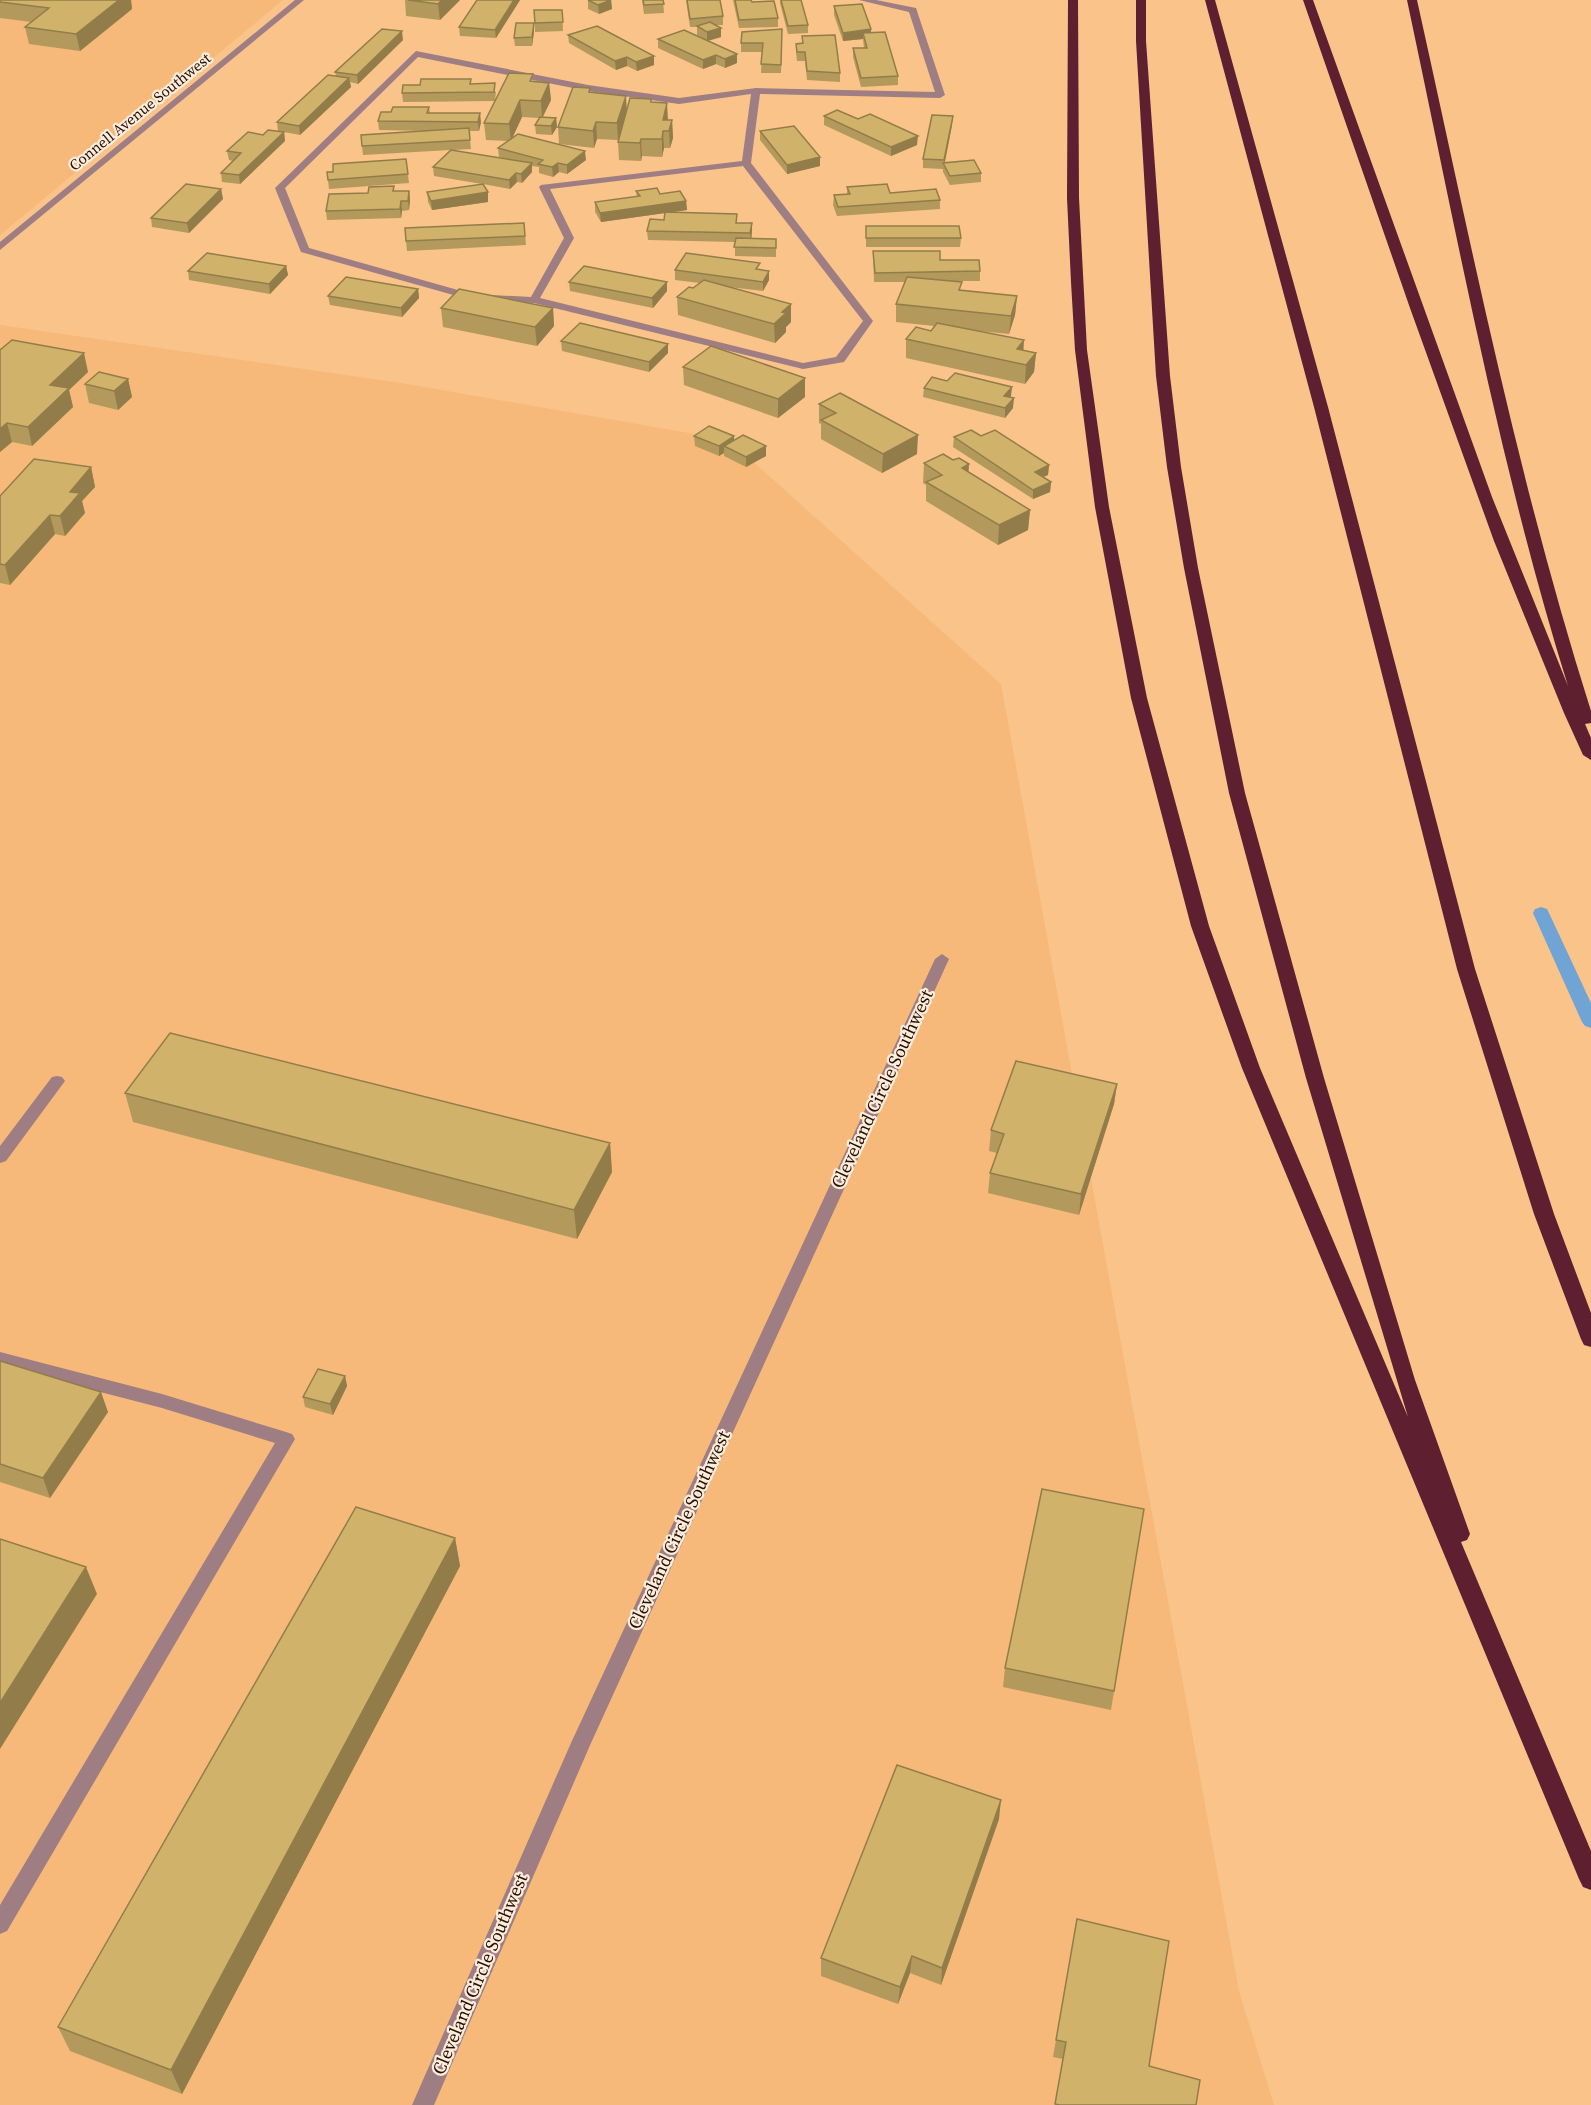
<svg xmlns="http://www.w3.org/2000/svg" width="1591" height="2105" font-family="'Source Serif 4',serif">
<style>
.built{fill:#f6b979}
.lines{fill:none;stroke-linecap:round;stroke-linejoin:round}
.stream{fill:#6fa4d5;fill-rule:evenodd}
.minor{fill:#9e7d83;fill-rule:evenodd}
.highway{fill:#5e1f30;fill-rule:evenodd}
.wall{fill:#b3995b}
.shaded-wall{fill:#927d4a}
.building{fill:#d0b26a;stroke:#927d4a;stroke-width:1.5}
.labels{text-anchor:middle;stroke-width:4.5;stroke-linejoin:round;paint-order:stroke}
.far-street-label{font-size:15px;fill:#241000;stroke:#feeddc}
.street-label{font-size:18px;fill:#241000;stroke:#feeddc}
</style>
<rect width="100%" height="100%" fill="#fac389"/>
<path class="built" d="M0 0H283L0 235Z
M0 325 401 383 729 440 1001 684 1239 1991 1274 2105H0Z"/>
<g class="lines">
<path class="stream" d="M1541 907 1547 909 1549 913 1591 1003V1028L1585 1026 1582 1022 1533 913 1535 909Z"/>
<path class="minor" d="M295 0H304L0 250V242Z
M859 0H876L916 8 945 95 940 98 760 94 751 163 873 321 844 362 803 369 534 303 471 300 301 252 275 188 416 51 588 85 679 98 756 88 935 92 909 12ZM418 57 588 91 679 104 751 94 742 161 541 185 539 187 564 238 531 297 472 294 309 248 285 188ZM743 166 863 321 836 357 803 363 540 298 574 238 550 189Z
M942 954 949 959 591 1743 434 2105H412L571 1743 935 959Z
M57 1076 62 1077 65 1081 62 1085 6 1161 0 1163V1146L52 1077Z
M0 1352 162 1394 286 1432 292 1434 295 1439 7 1931 0 1934V1905L275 1443 162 1408 0 1366Z"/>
<path class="highway" d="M1068 0H1078L1079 198 1087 350 1109 507 1147 698 1209 926 1260 1068 1408 1417 1306 1078 1229 793 1184 568 1167 467 1156 376 1136 41V0H1146V41L1170 376 1181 467 1198 568 1245 793 1324 1078 1415 1380 1470 1534 1467 1540 1461 1542 1591 1851V1890L1583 1887 1579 1879 1242 1068 1191 926 1131 698 1095 507 1075 350 1071 282 1067 198Z
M1205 0H1215L1328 407 1475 969 1554 1214 1591 1313V1347L1584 1345 1581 1339 1534 1214 1457 969 1314 407Z
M1303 0H1313L1492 497 1568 686C1498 461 1456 230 1407 0H1417C1470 239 1517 478 1591 711V723L1585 724 1591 738V760L1583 755 1564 713 1494 541 1410 308Z"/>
</g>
<path class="wall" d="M0 0H131L132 9 80 51 29 44 25 27 31 22 0 18Z
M405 0H460L440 20 406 16Z
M520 0 496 38 460 36 459 27Z
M588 0H611L612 9 599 14 588 9Z
M642 0H663L664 13 644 14Z
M686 0H720L723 16V25H715L721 37 708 41 737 54V63L725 68 716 64 703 69 658 48V39L706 40 697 35V27H690Z
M733 0H751L752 2 778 18V27L739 28Z
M780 0H801L808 25V33L788 34 780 3Z
M834 6 871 33 898 76V85L861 87 853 57V48H864L863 39 843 41 834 15Z
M534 10H562L563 31 535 32Z
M534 23V32L532 46H515L514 38Z
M782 29 781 73H761L762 52H741V43Z
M568 35 654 56V65L637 71 627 66 616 70 569 43Z
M802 36 840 73V82L807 80 805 61H797L796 52V44L802 43Z
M403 40 358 84 350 82 351 87 300 135 284 132 285 141 240 184 222 182 221 173 233 161 229 160 227 151 278 131 277 122 336 76 335 72Z
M471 79V84L496 92 495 100 534 82 549 83 551 100 543 117 556 118 557 127 552 135 536 134 535 125 539 118 522 117 512 138 586 160 567 174 559 172 553 177 539 173V167L532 166V172L522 183 517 182 510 189 483 184 488 202 432 210 428 202 427 192 482 184 434 176 433 167 450 150 363 155 362 146 426 131 379 130 378 121 391 112 429 107 430 113 481 122 479 131H469L471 149 452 150 505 159 499 157 498 148 508 141 486 140 484 123 495 101 403 102 402 93 420 85Z
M651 102 668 120H672L673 138 670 148H664L662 157 642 156 641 161 619 160 618 142 622 130 618 140 597 139 594 148 559 144 558 127 627 110Z
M824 116 858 119 917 145 891 156 824 125Z
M952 125 945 163 981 173V182L950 185 943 172V169L923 168V159Z
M760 131 820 157V166L787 174 760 140Z
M406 159 409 183 329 189 327 172Z
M847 187 940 200V209L837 216 833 205 834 195H847Z
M221 189 223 199 189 233 152 227 151 218Z
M409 191 410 200 409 210 402 211 401 218 327 220 326 211 368 193Z
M636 191 660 194 686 201 687 210 673 212 737 214V223H752L751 239H776V257L735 256V242L648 240 647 231 664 220 665 213 601 222 595 212V202L637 197Z
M524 223 526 245 407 251 406 241Z
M866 226 961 238 960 247H866Z
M873 251 940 260 980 271V281H950L961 290 1017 296 1015 315 1009 334 979 331 1024 350 1036 353 1034 372 1025 384 906 358V339L931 331 934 326 896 322V304L905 282H874Z
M286 266 288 275 270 294 189 280 188 271Z
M675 270H760L769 280 763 291 729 287 791 322 786 327V332L775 343 678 315 677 297 693 288 700 283 675 280Z
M569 282 667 291 653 308 570 291Z
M418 289 419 298 402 317 330 305 328 296Z
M441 308H553L554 326 537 346 443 327Z
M561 341 668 344V353L649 372 562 351Z
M0 350 88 372 69 390 73 407 32 446 12 442 0 452Z
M683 367 805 378V397L778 418 684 385Z
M128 379 132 397 118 410 89 403 85 384Z
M947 381 1012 387 1010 397 1013 408 1005 418 923 397 924 388Z
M819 404 917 454 882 473 821 439V424L819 423Z
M694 436 766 446V456L746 467 724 456V453L719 456 695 446Z
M981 436 1049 465 1048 475 1043 477 1051 482 1050 492 1033 499 953 447 954 437Z
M924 463 969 472 1030 510 1028 530 998 545 926 501V485L923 483Z
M91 467 95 487 82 501 85 513 65 536 55 534 10 585 0 583V496Z
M1117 1084 1114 1104 1079 1215 988 1193 990 1173 997 1153 989 1151 991 1130Z
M125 1093 610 1143 612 1172 577 1239 133 1122Z
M0 1361 108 1412 50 1498 0 1482Z
M345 1376 347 1386 333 1415 305 1407 303 1397Z
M1144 1509 1111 1710 1003 1687 1005 1668Z
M455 1538 460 1566 182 2094 70 2051 58 2027Z
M999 1819 941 1985 910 1973 898 2004 821 1976V1958Z
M1077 1919 1149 2066 1196 2105H1055L1063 2059 1053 2057Z"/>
<path class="shaded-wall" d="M119 0H131L132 9 80 51 76 34Z
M442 0H460L440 20 438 4Z
M514 0H520L496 38 495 30Z
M611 0 612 9 599 14 598 5Z
M534 23V32L532 46V37Z
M721 28V37L707 41V32Z
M871 29V38L863 33V39L843 41V33Z
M402 31 403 40 358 84 357 75Z
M737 54V63L725 68V59Z
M716 55V64L703 69V60Z
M654 56V65L637 71 636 62Z
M627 57V66L616 70 615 61Z
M349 78 351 87 300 135 299 126Z
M549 83 551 100 542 118 541 101Z
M626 96 627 113 618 140 617 123Z
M520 100 522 117 511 141 509 124Z
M667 103 668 120 663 131 664 148 662 157V139L663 120Z
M480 113 481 122 479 131 478 122Z
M953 116 952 125 944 165V160Z
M556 118 557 127 552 135 551 126Z
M672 120 673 138 670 148 669 131Z
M596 122 597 139 594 148 593 131Z
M284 132 285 141 240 184 239 175Z
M918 136 917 145 891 156V147Z
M641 139 642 156 641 161 640 143Z
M585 151 586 160 567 174V165Z
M820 157V166L787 174V165Z
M532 163V172L522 183 521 174Z
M558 163 559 172 553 177 552 167Z
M516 173 517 182 510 189 509 180Z
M221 189 223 199 189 233 187 223Z
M409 191 410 200 409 210 408 201Z
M488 192V202L432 210 431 201Z
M401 201 402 211 401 218 400 209Z
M686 201 687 210 601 222 600 213Z
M752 223V232L751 243 750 233Z
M286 266 288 275 270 294 269 284Z
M769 271V280L763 291V282Z
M667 282V291L653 308 652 298Z
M418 289 419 298 402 317 401 308Z
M1017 296 1015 315 1009 334 1011 316Z
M791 304V322L786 327V332L775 343 774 324 782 312Z
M553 308 554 326 537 346 535 327Z
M1024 340 1023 359 1017 349Z
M668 344V353L649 372V362Z
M84 353 88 372 69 390 73 407 32 446 28 427 50 385Z
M1036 353 1034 372 1025 384 1026 365Z
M805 378V397L778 418V399Z
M128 379 132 397 118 410 114 391Z
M1012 387 1011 396 1003 405 1004 396Z
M1014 398 1013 408 1005 418V408Z
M7 423 12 442 0 452V429Z
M918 435 917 454 882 473 883 454Z
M734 436V446H724V453L719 456V446Z
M766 446V456L746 467V457Z
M969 464 968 484 962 468Z
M1049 465 1048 475 1034 481 1035 472Z
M91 467 95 487 82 501 85 513 65 536 60 516 70 492Z
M1051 482 1050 492 1033 499V490Z
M1030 510 1028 530 998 545 999 525Z
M50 515 55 534 10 585 5 565Z
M1117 1084 1114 1104 1079 1215 1081 1194Z
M610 1143 612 1172 577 1239 574 1210Z
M345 1376 347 1386 333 1415 330 1404Z
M101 1392 108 1412 50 1498 43 1478Z
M455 1538 460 1566 182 2094 171 2070Z
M86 1567 97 1594 0 1749V1703Z
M1001 1800 999 1819 941 1985 942 1968Z
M912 1956 910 1973 898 2004 900 1987Z"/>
<path class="building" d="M0 0H119L76 34 25 27 49 8 0 2Z
M408 0H442L438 4Z
M477 0H514L495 30 459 27Z
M588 0H611L598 5Z
M643 0H663L664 4 644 5Z
M687 0H720L723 16 690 19Z
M735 0H751L752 2 774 1 778 18 739 20Z
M781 0H801L808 25 788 26Z
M862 4 871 29 843 33 834 6Z
M534 10H562L563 22 535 23Z
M710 22 721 28 707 32 697 26Z
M516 23H534L532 37 514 38Z
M597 26 654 56 636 62 627 57 615 61 568 35Z
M382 29 402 31 357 75 335 72Z
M782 29 781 65 761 64 763 43H741L742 32Z
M684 30 737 54 725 59 716 55 703 60 658 39Z
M885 32 898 76 861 78 853 48H867L863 33Z
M835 35 840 73 807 71 805 52H797L796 44 803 43 802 36Z
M509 73 533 74 530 81 549 83 541 101 520 100 509 124 484 123Z
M328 75 349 78 299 126 277 122Z
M421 79H471L470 84 495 83 494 92 402 93 403 85H420Z
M573 87 590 88 589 92 626 96 617 123 596 122 593 131 558 127Z
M630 98 651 99V102L667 103 663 120H672L669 131H663L662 139H641L640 143 618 142Z
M393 107H429L427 113H480L478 122 378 121 381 112H391Z
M837 110 858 119 870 114 918 136 891 147 824 116Z
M932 115 953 116 944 160 923 159Z
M540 117 556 118 551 126 535 125Z
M794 126 820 157 787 165 760 131Z
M469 128 470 140 362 146 361 135Z
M268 130 284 132 239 175 221 173 241 153 227 151 248 132 263 135Z
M518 134 585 151 567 165 558 163 552 167 538 164 543 160 498 148Z
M451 150 532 163 521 174 516 173 509 180 433 167Z
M406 159 408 174 328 180 327 172H333V164Z
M974 160 981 173 950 176 943 163Z
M186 184 221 189 187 223 151 218Z
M483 184 488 192 431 201 427 192Z
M887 184 890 193 936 189 940 200 838 207 834 195 850 194 847 187Z
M394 186 393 191H409L408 201H401L400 209 326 211 329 194 368 193 369 187Z
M657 188 660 194 680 191 686 201 600 213 595 202 640 196 636 191Z
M665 212 737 214 736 223H752L750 233 647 231 650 219 664 220Z
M524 223 525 236 406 241 405 228Z
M866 226H959L961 238H866Z
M736 238 776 239V248L734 247Z
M873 251H940V260H979L980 271 875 273Z
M207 253 286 266 269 284 188 271Z
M686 253 760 263 756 269 769 271 763 282 675 270Z
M584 266 667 282 652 298 569 282Z
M346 277 418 289 401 308 328 296Z
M907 277 962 282 959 290 1017 296 1011 316 896 304Z
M704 280 791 304 782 312 786 313 774 324 677 297 689 287 693 288Z
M459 289 553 308 535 327 441 308Z
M580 323 668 344 649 362 561 341Z
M937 323 1024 340 1017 349 1036 353 1026 365 906 339 916 327 931 331Z
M12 340 84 353 50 385 69 388 28 427 7 423 0 429V350Z
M711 346 805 378 778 399 683 367Z
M99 372 128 379 114 391 85 384Z
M955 373 1012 387 1004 396 1014 398 1005 408 924 388 932 377 947 381Z
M840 393 918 435 883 454 821 420 836 413 819 404Z
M709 426 734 436 719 446 694 436Z
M971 430 981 436 995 430 1049 465 1035 472 1051 482 1033 490 954 437Z
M743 435 766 446 746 457 724 446Z
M943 454 953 460 959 458 969 464 962 468 1030 510 999 525 926 482 942 475 924 463Z
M34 459 91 467 70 492 80 493 60 516 50 515 5 565 0 564V496Z
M170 1033 610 1143 574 1210 125 1093Z
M1016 1061 1117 1084 1081 1194 990 1173 1004 1134 991 1130Z
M0 1361 101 1392 43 1478 0 1464Z
M318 1369 345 1376 330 1404 303 1397Z
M1042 1489 1144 1509 1114 1691 1005 1668Z
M356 1507 455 1538 171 2070 58 2027Z
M0 1539 86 1567 0 1703Z
M897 1765 1001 1800 942 1968 912 1956 900 1987 821 1958Z
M1077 1919 1169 1941 1149 2066 1200 2080 1196 2105H1060L1055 2104 1066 2042 1056 2040Z"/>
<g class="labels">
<g class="far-street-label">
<text transform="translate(140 112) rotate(-39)" y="5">Connell Avenue Southwest</text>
</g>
<g class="street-label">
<text transform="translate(882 1089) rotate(-65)" y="6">Cleveland Circle Southwest</text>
<text transform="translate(679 1530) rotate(-65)" y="6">Cleveland Circle Southwest</text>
<text transform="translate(480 1974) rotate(-67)" y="6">Cleveland Circle Southwest</text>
</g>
</g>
</svg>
